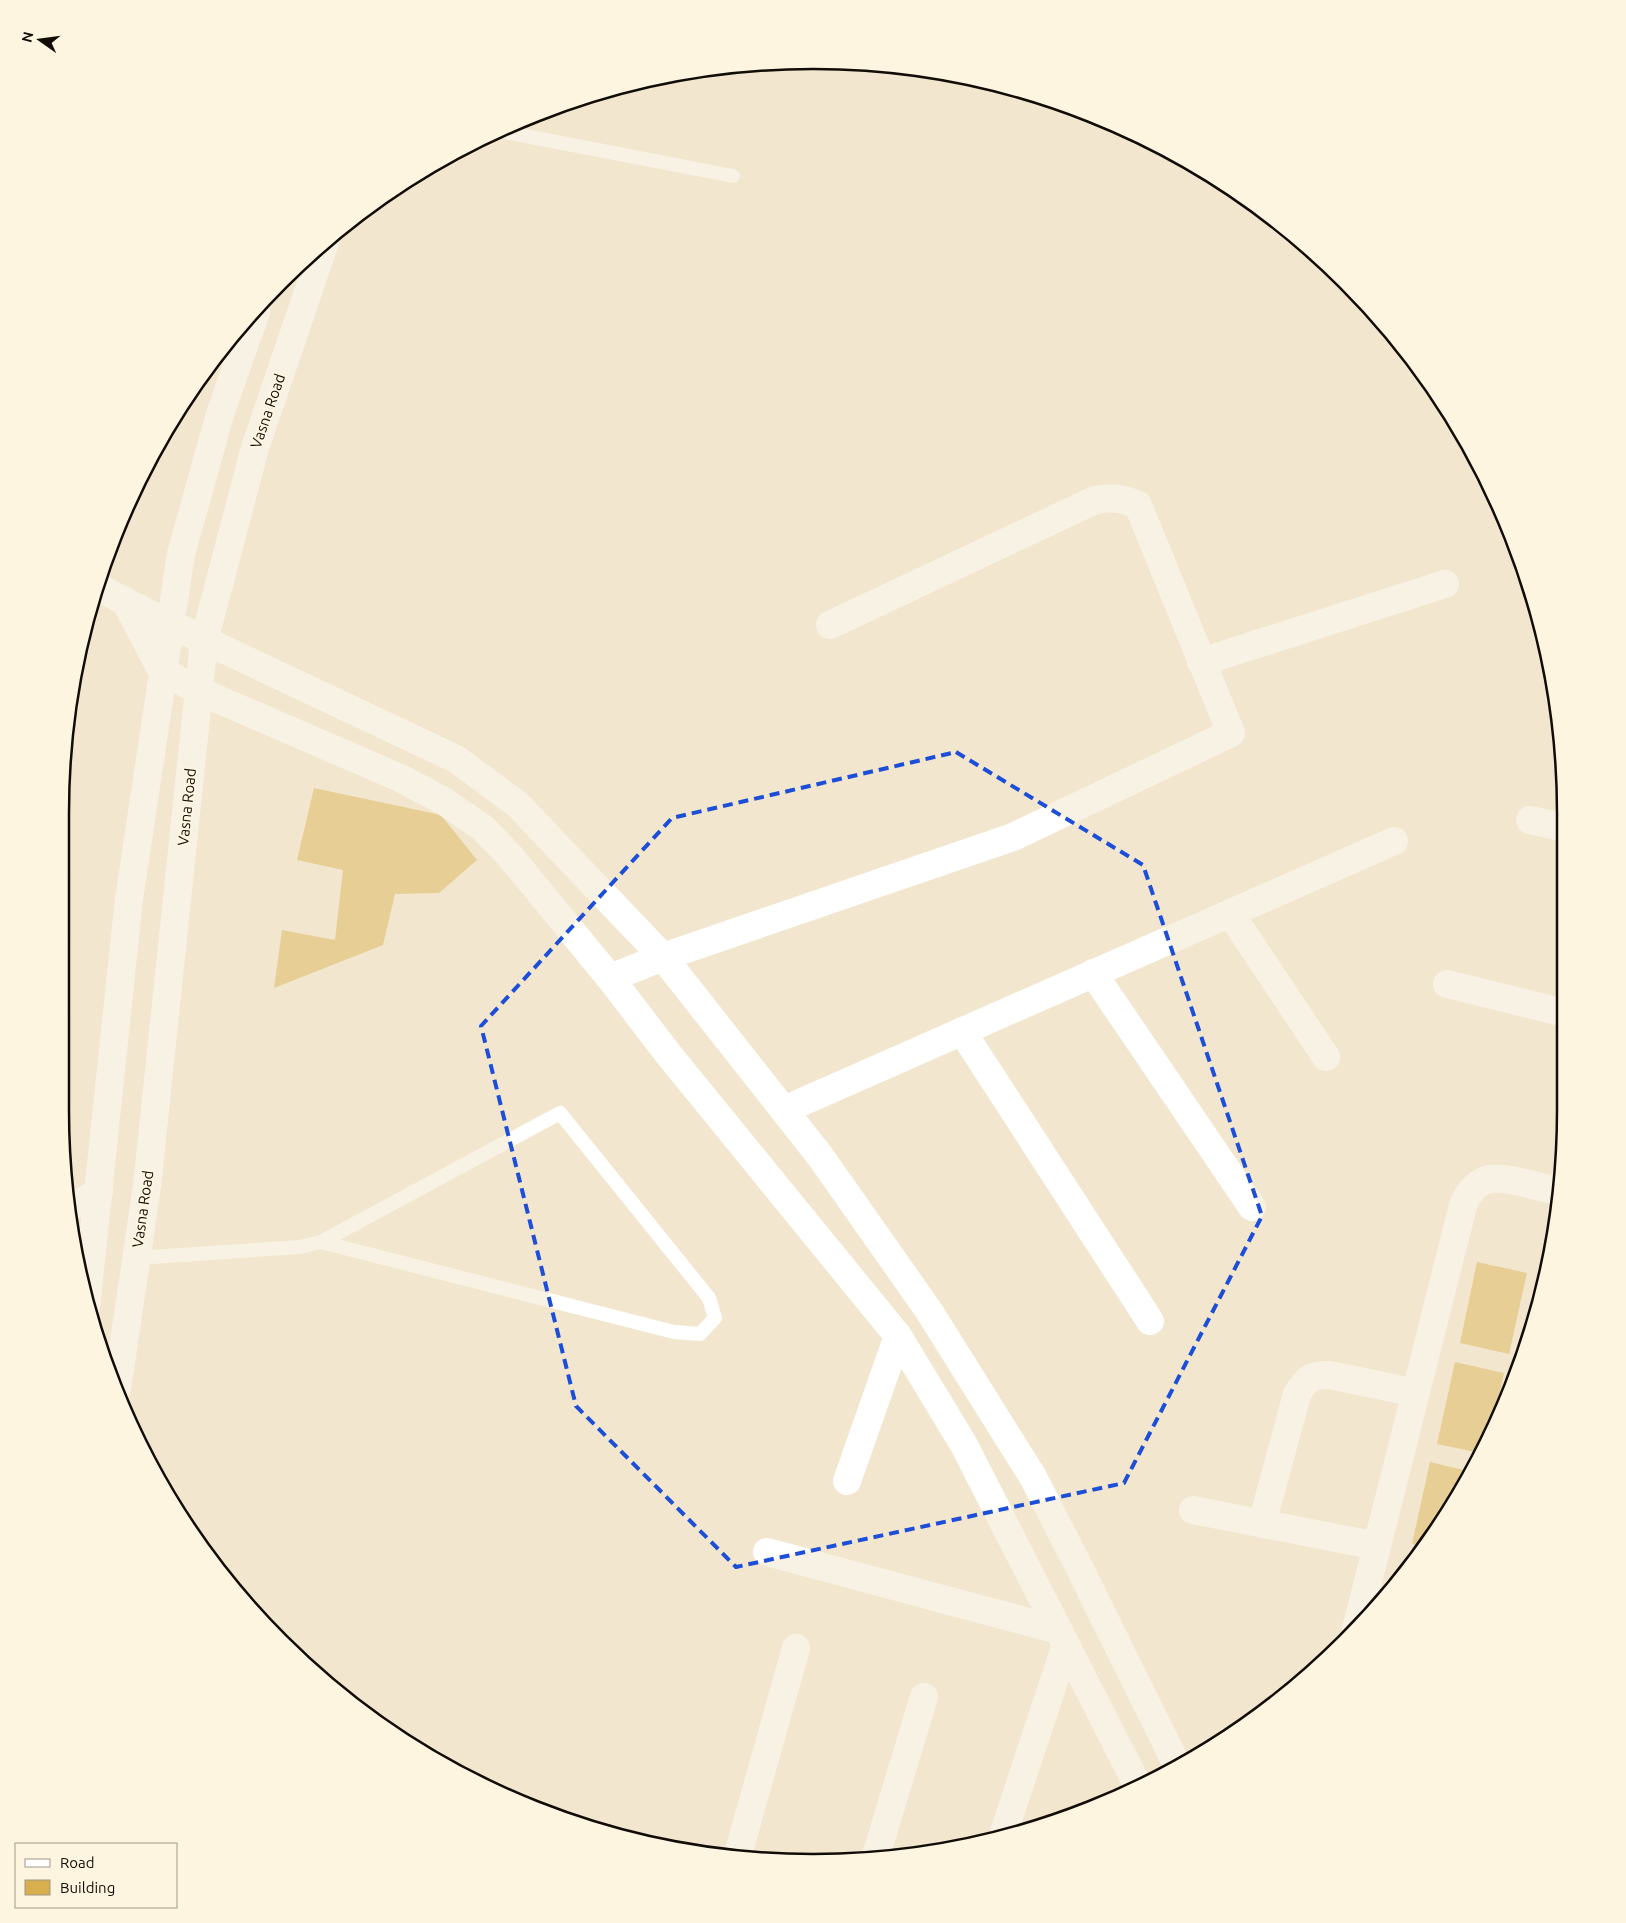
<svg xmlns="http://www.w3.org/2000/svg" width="1626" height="1923" font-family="Ubuntu,sans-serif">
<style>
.building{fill:#d7af4f}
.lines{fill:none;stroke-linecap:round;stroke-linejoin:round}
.lane{stroke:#fff;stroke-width:14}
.street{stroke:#fff;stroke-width:28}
.secondary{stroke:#fff;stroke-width:28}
.marked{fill:none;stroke:#1d4ed8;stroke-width:4;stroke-dasharray:10 6;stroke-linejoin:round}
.labels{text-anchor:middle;stroke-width:4;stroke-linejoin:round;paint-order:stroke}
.street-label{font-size:15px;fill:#110d06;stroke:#fef5e1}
.rim{fill:none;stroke:#110d06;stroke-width:2.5}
</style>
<rect width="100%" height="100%" fill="#f2e7ce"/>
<path class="building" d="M314 788 441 815 477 860 439 893 395 894 383 945 274 988 282 930 335 940 343 870 297 860Z
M1477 1262 1527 1273 1509 1354 1460 1343Z
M1543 1272 1547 1273 1534 1323H1532Z
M1455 1362 1504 1373 1492 1427 1480 1453 1437 1444Z
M1430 1462 1472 1472 1465 1486 1422 1546 1412 1544Z"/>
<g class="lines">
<path class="lane" d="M500 131 733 176
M137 1258 300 1247 321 1242 560 1113 709 1298 715 1318 700 1334 674 1332 321 1242"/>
<path class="street" d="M97 587 170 624
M125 601 162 671
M1201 662 1445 584
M1530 820 1566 828
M1230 913 1326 1057
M1093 973 1252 1207
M610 978 663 957 1013 837 1231 733 1138 505C1122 498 1112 497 1095 500L830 625
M1447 984 1565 1013
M962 1031 1150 1321
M784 1110 1394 841
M67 1209 99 1192
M847 1481 898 1336
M1193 1510 1377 1546
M1262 1524 1297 1394C1307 1378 1311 1375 1330 1375L1416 1393
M767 1552 1058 1630
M1356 1629 1464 1202C1470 1192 1477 1181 1490 1179 1505 1176 1543 1188 1560 1192
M1002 1838 1066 1645
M737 1858 796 1648
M875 1859 924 1697"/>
<path class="secondary" d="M170 624 456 759 517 804 663 957 820 1156 929 1311 1033 1477 1078 1565 1177 1765
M162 671 199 691 400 778 442 800 483 828 509 855 610 978 669 1055 898 1336 964 1445 1138 1786
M86 1307 129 899 181 554 221 411 256 312
M117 1389 147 1186 204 641 255 448 326 239"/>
</g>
<path d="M0 0H1626V1923H0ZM956 752 1143 865 1262 1216 1124 1483 736 1567 576 1406 481 1026 672 818Z" fill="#f2e7ce" fill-opacity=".55" fill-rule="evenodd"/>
<path class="marked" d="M956 752 1143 865 1262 1216 1124 1483 736 1567 576 1406 481 1026 672 818Z"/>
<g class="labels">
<g class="street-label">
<text transform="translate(268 411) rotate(-71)" y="5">Vasna Road</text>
<text transform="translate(187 807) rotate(-84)" y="5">Vasna Road</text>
<text transform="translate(143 1209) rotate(-82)" y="5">Vasna Road</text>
</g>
</g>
<path d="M0 0H1626V1923H0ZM813 69H813A744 744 0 0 1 1557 813V1110A744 744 0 0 1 813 1854H813A744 744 0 0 1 69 1110V813A744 744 0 0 1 813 69Z" fill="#fef5e1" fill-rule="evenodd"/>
<path class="rim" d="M813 69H813A744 744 0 0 1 1557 813V1110A744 744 0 0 1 813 1854H813A744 744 0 0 1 69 1110V813A744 744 0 0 1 813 69Z"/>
<rect x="15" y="1843" width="162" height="65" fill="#fef5e1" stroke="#9f9889"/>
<rect x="25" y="1859" width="25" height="8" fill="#ffffff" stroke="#9f9889"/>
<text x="60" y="1868" font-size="15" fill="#110d06">Road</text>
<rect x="25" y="1880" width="25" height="15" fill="#d7af4f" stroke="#9f9889"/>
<text x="60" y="1893" font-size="15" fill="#110d06">Building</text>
<g transform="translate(40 40) rotate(284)" stroke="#fef5e1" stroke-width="4" paint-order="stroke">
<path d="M0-4L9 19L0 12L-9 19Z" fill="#110d06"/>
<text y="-8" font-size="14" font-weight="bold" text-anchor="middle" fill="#110d06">N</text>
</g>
</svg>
